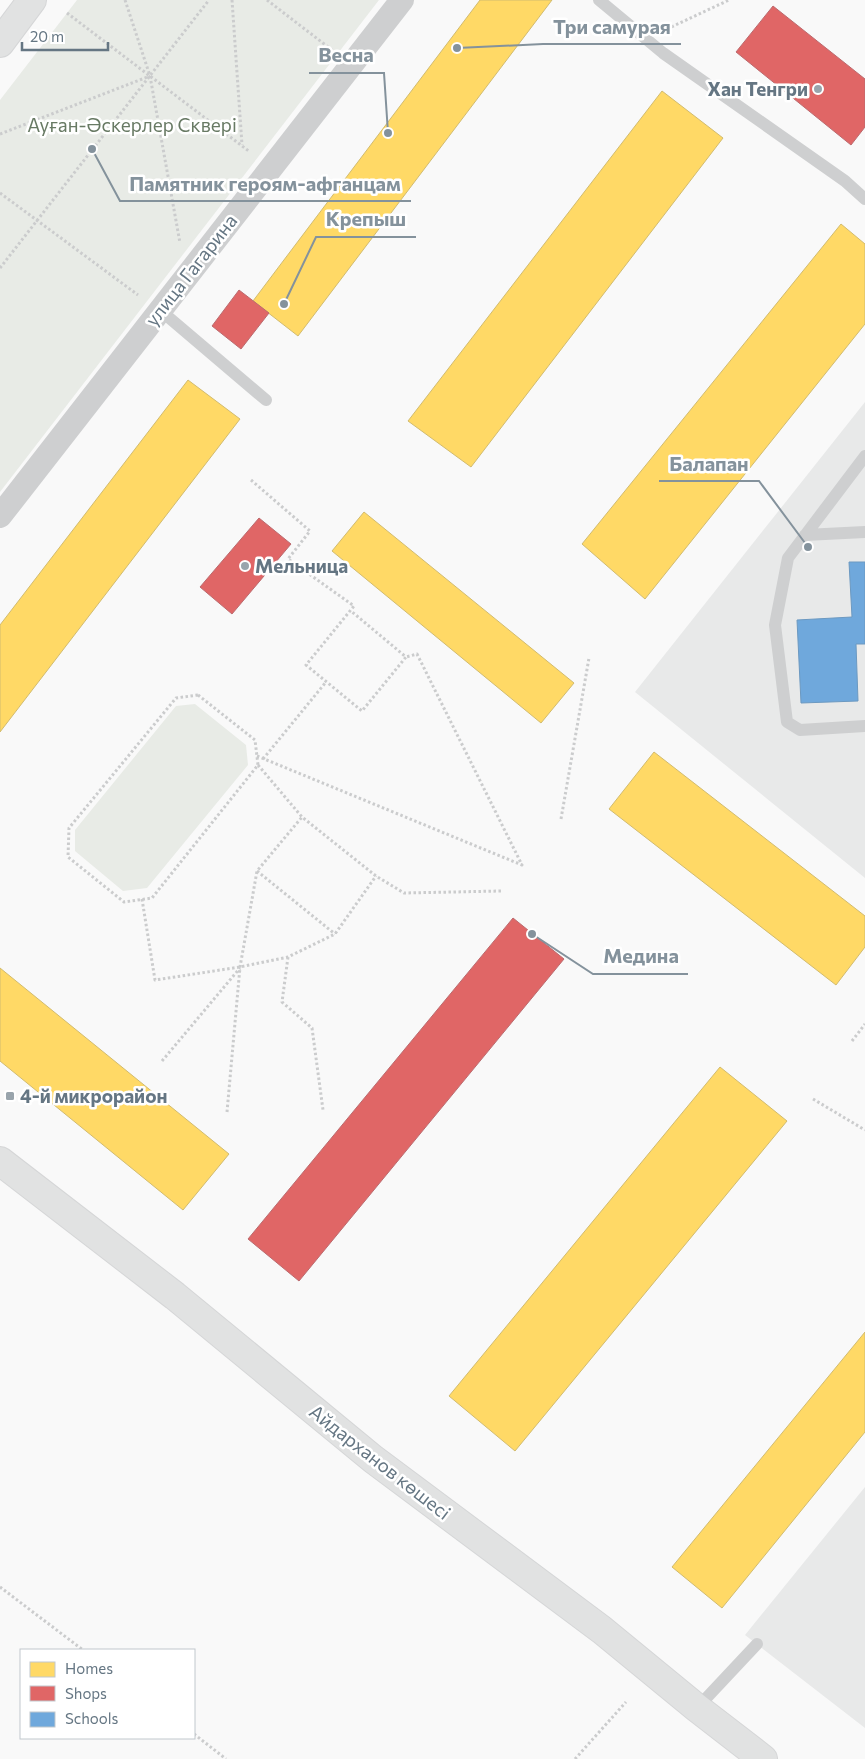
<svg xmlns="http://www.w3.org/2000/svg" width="865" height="1759" font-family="Commissioner,sans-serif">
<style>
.built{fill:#e8e9e9}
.green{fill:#e8ebe6}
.homes{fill:#ffd966;stroke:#d1bb6f}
.shops{fill:#e06666;stroke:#bb6b6f}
.schools{fill:#6fa8dc;stroke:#6c99c1}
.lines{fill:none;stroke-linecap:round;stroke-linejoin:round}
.secondary-casing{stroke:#d5d6d7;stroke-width:30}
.path{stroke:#cbcccd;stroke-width:3;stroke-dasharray:2.5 2.5;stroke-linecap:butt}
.lane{stroke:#cecfd0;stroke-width:12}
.street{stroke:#cecfd0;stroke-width:24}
.secondary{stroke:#e1e2e2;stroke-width:28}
.poi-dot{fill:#99a4ac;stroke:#fff;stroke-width:2}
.labels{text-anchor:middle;stroke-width:5;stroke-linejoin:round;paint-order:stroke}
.poi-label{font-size:19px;font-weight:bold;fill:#657683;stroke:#fff;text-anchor:start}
.park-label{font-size:19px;fill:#687a64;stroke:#fff}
.street-label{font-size:19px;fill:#657683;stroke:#fff}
.leader{fill:none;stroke:#84929c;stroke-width:2}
.callout-dot{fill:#84929c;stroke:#fff;stroke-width:2}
.callout-label{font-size:20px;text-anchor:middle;font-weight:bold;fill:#84929c;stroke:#fff;stroke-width:5;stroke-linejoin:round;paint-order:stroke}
</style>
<rect width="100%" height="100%" fill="#f9f9f9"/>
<path class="built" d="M865 402V878L635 692Z
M865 1487V1728L745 1635Z"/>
<path class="green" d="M77 0H379L0 492V100Z
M195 704 246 745 248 765 147 888 123 891 75 851V830L176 706Z"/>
<path class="homes" d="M480 0H552L298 336 253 301Z
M662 91 723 138 471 467 408 421Z
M841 224 865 244V324L645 599 582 544Z
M188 380 240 419 0 732V625Z
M364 512 574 683 541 723 332 551Z
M654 752 865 916V947L836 985 609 809Z
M0 968 229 1154 183 1210 0 1061Z
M720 1067 787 1121 515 1451 449 1396Z
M865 1332V1432L722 1608 672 1567Z"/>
<path class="shops" d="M773 6 865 79V127L851 145 736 52Z
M239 290 269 313 241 349 212 326Z
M259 518 291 544 232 614 200 587Z
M513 918 564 959 299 1281 248 1239Z"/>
<path class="schools" d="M849 562H865V644H856L858 701 801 703 797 620 852 617Z"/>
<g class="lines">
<defs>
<path id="secondary" d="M0 43 32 0
M0 1161 175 1296 373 1459 602 1630 697 1708 763 1759"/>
</defs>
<use href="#secondary" class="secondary-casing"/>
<path class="path" d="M125 0 150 76 180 243
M232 0 242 145
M267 0 332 50
M67 13 250 152
M667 29 729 0
M0 134 150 76
M0 193 138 295
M0 268 209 0
M251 480 310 531 288 559 354 606 306 665 362 711 406 657 351 611
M198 695 255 740 258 765 152 898 124 902 68 857 69 828 176 698Z
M257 756 522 865 417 654 406 657
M263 759 326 682
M258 765 302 817 376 876 404 893 501 891
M561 819 589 658
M257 871 335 934
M142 899 155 980 240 967 288 957 335 934 376 876
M288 957 282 1002 312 1028 323 1110
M852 1041 865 1024
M162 1061 240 968
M813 1099 865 1130
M227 1112 240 967 257 871 302 817
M0 1587 83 1650
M194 1734 226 1759
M575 1759 626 1702"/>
<path class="lane" d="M599 0 663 53 845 181 865 199
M160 310 266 400
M865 456 788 558 775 625 787 722 800 730 865 726
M805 535 865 532
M697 1708 757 1644"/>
<path class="street" d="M0 516 402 0"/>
<use href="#secondary" class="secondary"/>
</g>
<g class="poi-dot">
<circle cx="818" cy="89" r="5"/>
<circle cx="245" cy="566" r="5"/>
<rect x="5" y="1091" width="10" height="10" rx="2.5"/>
</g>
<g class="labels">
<g class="poi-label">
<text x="808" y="96" text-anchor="end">Хан Тенгри</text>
<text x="255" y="573">Мельница</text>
<text x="20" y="1103">4-й микрорайон</text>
</g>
<g class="park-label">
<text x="132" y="132">Ауған-Әскерлер Сквері</text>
</g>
<g class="street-label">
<text transform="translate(191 270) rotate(-52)" y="7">улица Гагарина</text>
<text transform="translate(380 1462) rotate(38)" y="7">Айдарханов көшесі</text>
</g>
</g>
<path class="leader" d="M457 48L543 44H681M388 133L384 73H309M92 149L120 201H411M284 304L316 237H416M808 547L759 481H659M532 934L593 974H688"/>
<g class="callout-dot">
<circle cx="457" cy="48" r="5"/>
<circle cx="388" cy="133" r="5"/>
<circle cx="92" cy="149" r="5"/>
<circle cx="284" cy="304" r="5"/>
<circle cx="808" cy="547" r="5"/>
<circle cx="532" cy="934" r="5"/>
</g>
<g class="callout-label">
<text x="612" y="34">Три самурая</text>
<text x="346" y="62">Весна</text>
<text x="265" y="191">Памятник героям-афганцам</text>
<text x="366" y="226">Крепыш</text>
<text x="709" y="471">Балапан</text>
<text x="641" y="963">Медина</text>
</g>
<rect x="20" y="1649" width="175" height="90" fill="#ffffff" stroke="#c1c8cd"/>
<rect x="30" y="1662" width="25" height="15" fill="#ffd966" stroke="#c1c8cd"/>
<text x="65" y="1674" font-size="15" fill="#657683">Homes</text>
<rect x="30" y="1686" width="25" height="15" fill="#e06666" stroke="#c1c8cd"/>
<text x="65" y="1699" font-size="15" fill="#657683">Shops</text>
<rect x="30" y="1712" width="25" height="15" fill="#6fa8dc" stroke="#c1c8cd"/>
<text x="65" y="1724" font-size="15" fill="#657683">Schools</text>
<path d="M22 42v8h86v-8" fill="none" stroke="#657683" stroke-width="2.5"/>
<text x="30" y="42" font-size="15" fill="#657683" stroke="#ffffff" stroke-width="4" paint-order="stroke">20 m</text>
</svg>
